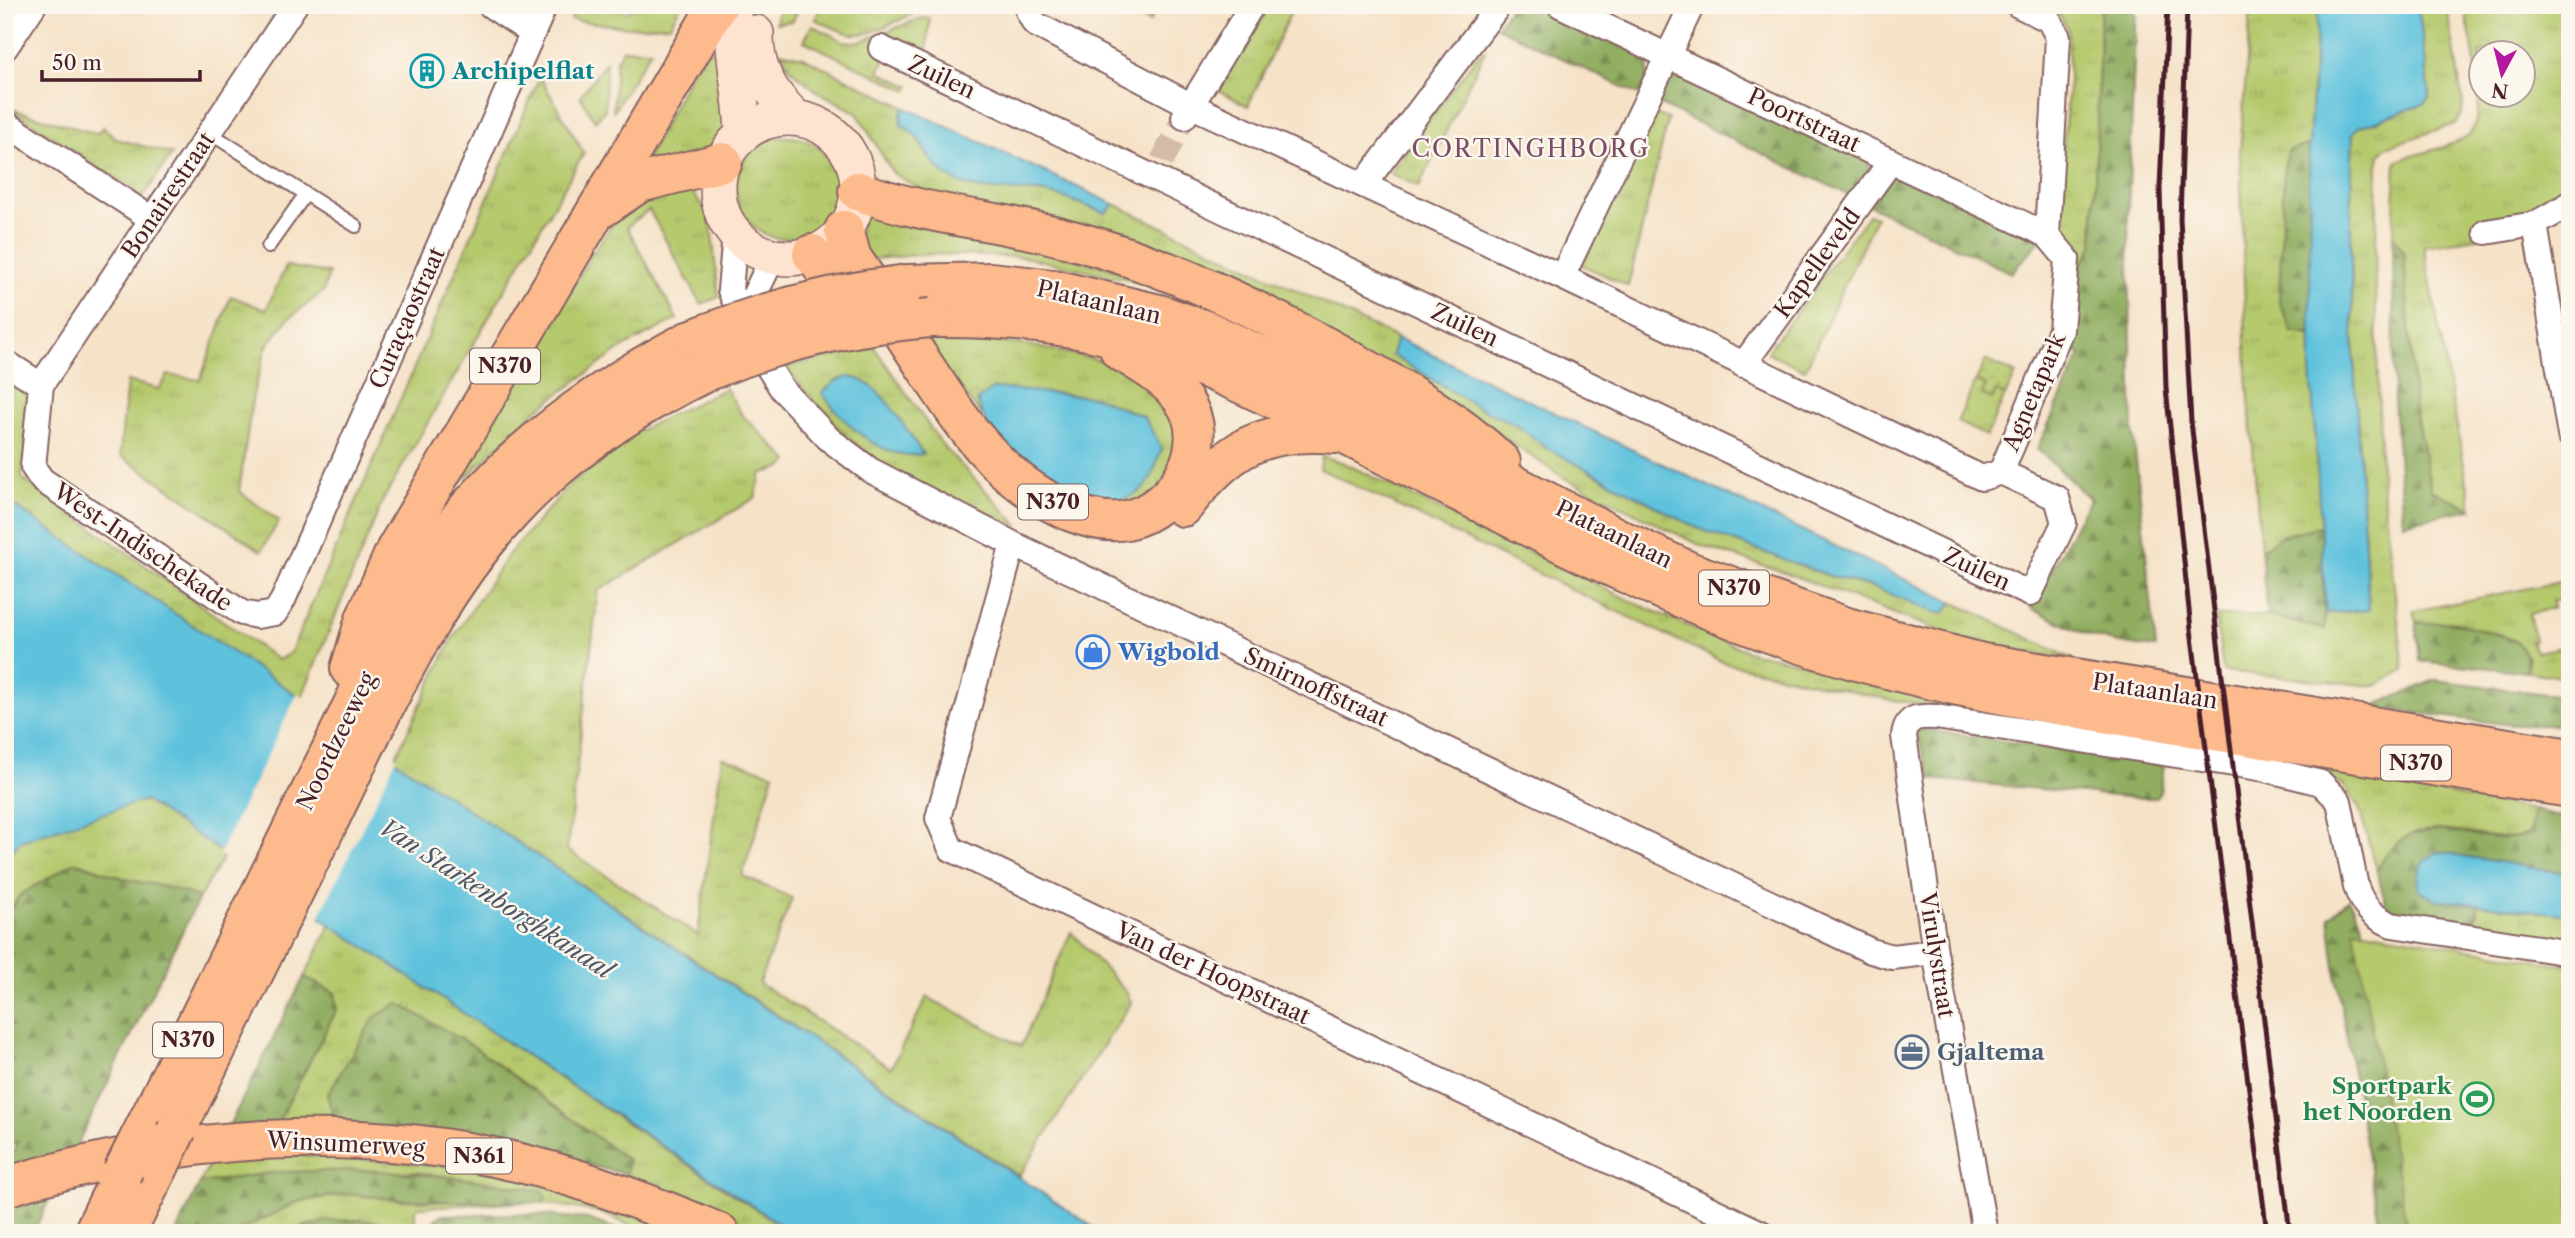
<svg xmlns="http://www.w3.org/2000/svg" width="2575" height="1238" font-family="'Libre Caslon Text',serif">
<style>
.grass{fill:url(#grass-tufts);stroke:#80744c;stroke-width:2;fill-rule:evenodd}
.forest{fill:url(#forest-firs);stroke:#6d6646;stroke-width:2}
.park{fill:url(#park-dots);stroke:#80744c;stroke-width:2}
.garden{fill:#b5c96d;stroke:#80744c;stroke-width:2}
.water{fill:#5fc2dd;stroke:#547084;stroke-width:2}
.pier{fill:#f5e2c7}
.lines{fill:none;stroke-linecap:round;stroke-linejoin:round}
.minor-tunnel{stroke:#d3bba8;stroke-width:24;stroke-dasharray:24 12;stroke-linecap:butt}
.service-casing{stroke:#866362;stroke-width:16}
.minor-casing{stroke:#866362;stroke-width:28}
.secondary-casing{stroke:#866362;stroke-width:38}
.primary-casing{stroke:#866362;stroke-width:42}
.trunk-casing{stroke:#866362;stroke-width:42}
.service{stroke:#fff;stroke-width:12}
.minor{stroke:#fff;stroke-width:24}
.secondary{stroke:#fee3d1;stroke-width:35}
.primary{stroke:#fcba8d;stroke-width:38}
.trunk{stroke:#fcba8d;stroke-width:38}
.rail{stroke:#4a1f2b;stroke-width:5}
.trunk-bridge-casing{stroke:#866362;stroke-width:42;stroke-linecap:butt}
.trunk-bridge{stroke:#fcba8d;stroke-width:38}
.labels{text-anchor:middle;stroke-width:5;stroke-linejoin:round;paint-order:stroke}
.shield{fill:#fbf7ec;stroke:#7f6065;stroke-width:2}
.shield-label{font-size:21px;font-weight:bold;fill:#4a1f2b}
.culture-label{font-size:23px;font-weight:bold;fill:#0d838f;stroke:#fbf7ec;text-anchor:start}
.street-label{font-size:23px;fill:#4a1f2b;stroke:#fbf7ec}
.shop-label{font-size:23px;font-weight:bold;fill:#366cbe;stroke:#fbf7ec;text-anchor:start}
.service-label{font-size:23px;font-weight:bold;fill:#4e5e75;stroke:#fbf7ec;text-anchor:start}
.leisure-label{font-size:23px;font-weight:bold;fill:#27864d;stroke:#fbf7ec;text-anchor:end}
.neighbourhood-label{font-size:24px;letter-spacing:2px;fill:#7b4d66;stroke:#fbf7ec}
.water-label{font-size:24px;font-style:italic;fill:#515869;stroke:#fbf7ec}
</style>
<defs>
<pattern id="grass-tufts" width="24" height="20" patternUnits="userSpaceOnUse" patternTransform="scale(1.75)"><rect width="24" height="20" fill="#b5c96d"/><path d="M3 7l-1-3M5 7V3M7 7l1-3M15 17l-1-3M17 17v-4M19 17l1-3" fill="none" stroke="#9dac5f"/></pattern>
<pattern id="forest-firs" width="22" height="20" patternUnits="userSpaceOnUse" patternTransform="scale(1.75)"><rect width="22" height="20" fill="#90ad60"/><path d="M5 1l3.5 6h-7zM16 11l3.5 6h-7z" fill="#788c4f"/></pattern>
<pattern id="park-dots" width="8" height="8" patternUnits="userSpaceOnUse" patternTransform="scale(1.75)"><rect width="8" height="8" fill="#b5c96d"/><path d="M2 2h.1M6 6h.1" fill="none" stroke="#9dac5f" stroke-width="1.8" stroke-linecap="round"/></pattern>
</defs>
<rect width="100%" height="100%" fill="#fbf7ec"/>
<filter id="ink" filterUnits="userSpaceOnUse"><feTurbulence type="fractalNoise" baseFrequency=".0143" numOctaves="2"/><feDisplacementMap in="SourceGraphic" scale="14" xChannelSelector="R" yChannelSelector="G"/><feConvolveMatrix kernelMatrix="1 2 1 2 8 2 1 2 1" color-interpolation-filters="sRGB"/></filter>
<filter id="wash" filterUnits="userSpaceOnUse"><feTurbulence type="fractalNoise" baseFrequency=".00686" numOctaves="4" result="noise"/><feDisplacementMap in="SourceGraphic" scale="28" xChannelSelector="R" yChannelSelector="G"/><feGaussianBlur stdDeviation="1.57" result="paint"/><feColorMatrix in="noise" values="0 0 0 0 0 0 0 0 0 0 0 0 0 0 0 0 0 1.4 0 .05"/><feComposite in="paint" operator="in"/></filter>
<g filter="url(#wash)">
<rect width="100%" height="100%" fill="#f5e2c7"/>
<path class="grass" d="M574 5H612L610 9 628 12 634 5H681L670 25 628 27 571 20Z
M779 5H800L793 21 776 23Z
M822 5H866L874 11 902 10 907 5H932L931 9C904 12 879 37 852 34 839 32 826 24 815 19Z
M1122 5H1158L1150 22 1120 8Z
M1271 5H1294L1248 106 1218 90Z
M2043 5H2101L2093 246 2076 273 2073 251 2057 219 2069 81 2068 30 2058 12Z
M2251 5H2297L2300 10 2318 7 2309 145 2288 151 2292 332 2311 335 2321 526 2282 536 2261 550 2247 374 2240 153Z
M2418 5H2447L2463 104 2462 114 2455 124 2386 147 2380 154 2378 166 2375 282 2381 477 2404 670 2375 686 2223 671 2216 616H2267L2324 629 2326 613 2369 609C2359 451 2346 292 2353 133L2358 127 2424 104 2430 96Z
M2464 5H2570V196L2477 238 2424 246 2472 509 2431 490 2415 411 2393 235 2396 161C2417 154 2443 149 2463 139 2495 122 2469 35 2464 5ZM2480 52H2522V94H2480Z
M922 18H930L927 49 886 56 879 72 910 86 908 91 804 41 812 25 843 41 859 42Z
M623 49 651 50 613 112 616 60Z
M1486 49 1419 187 1390 173 1478 55Z
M702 51H728L733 130 715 151 639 174Z
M780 52 803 57 904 107 900 116C918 135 929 165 950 178 978 195 1014 187 1045 193 1065 196 1086 207 1106 213L1114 204 1397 338 1392 355 1478 407 1517 425 1545 447 1695 527 1827 575 1949 608 1953 602 2075 660 1967 641 1784 572 1702 546 1566 479 1454 405 929 194 893 173 857 113 817 91 792 71Z
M606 62 605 110 595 121 580 96Z
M540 77 584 153 383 500 301 699 5 500V376L31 395 22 478 278 660 291 652Z
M11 109 97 134 103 127 117 139 172 154 143 197Z
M1653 113 1668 119 1628 286 1582 265Z
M736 188a51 51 0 1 1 102 0a51 51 0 1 1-102 0Z
M685 183 710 215 719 297 701 304 649 210 627 227 677 319 625 346 538 409 448 494 597 246 626 207Z
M864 211 995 235 1191 293 1024 257 927 254 864 260 857 244Z
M1869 214 1876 217 1805 370 1767 352Z
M286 266 329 273 323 292 288 319 267 345 253 394 239 491 279 521 261 551 120 455 127 381 159 389 168 375 200 380 231 296 266 310Z
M962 339 1027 345 1125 365 1179 414 1168 489 1113 512 1046 491 919 341ZM994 388 1095 397 1144 417 1094 498 1023 463Z
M874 347 943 446 1019 526C974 509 915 489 876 461 842 436 812 400 786 367Z
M1976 381 1986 386 1982 394 1992 399 1996 391 2005 396 1986 436 1957 422Z
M726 388 742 415 789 461 782 467 761 474 755 498 598 591 567 850 698 935 722 757 774 774 742 876 792 898 759 983 891 1068 927 997 1021 1046 1071 932 1128 994 1131 1003 1019 1176 394 760 451 641 508 555 571 483 638 431Z
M1322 456 1344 463 1637 604 1750 652 2197 746 1886 699 1725 663 1320 469Z
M2570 580V598L2552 601 2553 608 2529 614 2534 640 2531 641 2536 652 2563 647 2562 639 2570 637V678L2527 672 2528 657 2501 634 2448 622 2436 625 2416 622 2413 611Z
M2317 768 2534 810 2529 834C2488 848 2441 815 2401 840 2391 846 2383 860 2376 869L2359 808 2344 786Z
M144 800 225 854 199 898C179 889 162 886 140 883 123 880 104 871 87 865L5 918V861L20 841Z
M2478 904 2570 915V948L2474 932Z
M331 924 732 1194 793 1233H756L626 1174 629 1161 578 1124 274 1130 337 1009 335 993 304 977Z
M260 1152 490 1169 693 1233H648L599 1212 544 1203 546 1197 523 1187 414 1172H278L200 1183 211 1161Z
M344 1194 405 1200 514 1203 418 1207 415 1210V1229L409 1225 357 1220 307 1225 282 1233H235L297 1202Z"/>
<path class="forest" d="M1512 5H1543L1647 54 1648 75 1639 95 1497 27Z
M2101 5H2136L2128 216 2133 432 2156 648C2100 643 2080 633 2031 608L2090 499 2037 449 2081 354 2066 347 2076 273 2093 246Z
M1680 70 1868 158 1871 176 1855 198 1654 102 1665 75Z
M2309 145 2310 171 2311 335 2292 332 2279 301 2284 166 2288 151Z
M1897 171 2041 240 2011 273 1868 205Z
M2393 235 2404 253 2415 411 2431 490 2472 509 2403 523 2394 400Z
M2321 526 2325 629 2267 616 2261 550 2281 536Z
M2416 622C2428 624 2437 622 2449 622 2459 622 2471 627 2481 630 2507 637 2530 639 2527 672L2420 661Z
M2435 680 2570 697V725H2511L2371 707Z
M1922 729 2164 765 2160 792 2156 798H2136L1931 779 1916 732Z
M2534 810 2570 819V874L2439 852 2434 899 2478 904 2474 932 2389 915 2376 869C2383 860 2391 846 2401 840 2441 815 2488 849 2529 834Z
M75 862C97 868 118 879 140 882 162 886 179 889 199 898L75 1149 5 1169 18 1142 5 1146V918L20 895Z
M2349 899 2362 921 2417 1233H2381L2336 976 2329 917Z
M304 977 335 993 337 1009 274 1130 226 1132Z
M398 1003 473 1046 629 1161 626 1174 483 1141 338 1131 327 1095 374 1018Z
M363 1170C423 1173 483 1180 543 1191L546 1197 544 1203 405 1200 344 1194 297 1202 235 1233H176L200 1183 278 1172Z
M53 1192 33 1233H5V1205Z
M532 1214 587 1219 629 1233H431L435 1219 443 1215Z
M358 1220 409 1225 415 1229 412 1233H282L328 1221Z"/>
<path class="park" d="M1986 360 2016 374 2005 396 1996 391 1992 399 1982 394 1986 386 1976 381Z"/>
<path class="garden" d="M2354 929 2570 966V1233H2408Z"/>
<path class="water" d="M2318 5H2418L2430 96 2424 104 2358 127 2353 133C2346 292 2359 451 2369 610L2326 613 2311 370 2309 145Z
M904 107 1114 204 1106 213C1087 207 1065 196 1045 193 1014 188 977 195 950 178 926 163 926 138 900 124Z
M1397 338 1953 602 1945 612 1937 613 1873 587 1827 575 1695 527 1545 447 1517 425 1478 407 1392 355Z
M848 377C880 378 905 429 923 454 882 462 844 423 822 393L836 381Z
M994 388 1095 397 1144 417 1162 449C1157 459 1154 475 1147 484 1109 531 1017 462 990 429 984 421 981 409 977 400Z
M5 500 1102 1233H793L144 800 20 841 5 861Z
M2439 852 2570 874V915L2434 899 2419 891C2416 872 2421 859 2439 852Z"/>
<path class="pier" d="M298 693 397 757 318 919 219 854Z"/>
</g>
<g filter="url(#ink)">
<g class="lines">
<path class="minor-tunnel" d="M1162 161 1184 117"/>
<defs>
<path id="service" d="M210 133 356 226
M268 247 305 195"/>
<path id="minor" d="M295 5 41 385 33 467 42 480 242 613 257 616 275 613 283 600 545 5
M490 5 532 33
M1560 5 2047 235 2067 259 2061 330 2001 472
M2018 5 2049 20 2058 37 2047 235
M5 48 34 5
M881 48 2030 594 2064 523 2057 498 2001 472 1982 478 1562 277 1190 105 1035 24 1028 11 1030 5
M1184 117 1252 5
M5 123 152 219
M1364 184 1499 5
M2535 224 2570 435
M2486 232 2535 224 2570 204
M735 234 730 290 748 335 782 389 829 439 870 470 1013 544 1871 951 1892 957 1935 952
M1562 277 1692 5
M748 331 753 298 773 257
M5 362 41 385
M1743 365 1891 161
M1013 544 938 818 951 849 1761 1233
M1985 1233 1935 952 1904 736C1906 716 1919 716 1936 717L2265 769 2321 783 2339 801 2356 887C2363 907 2373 917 2392 925L2570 953"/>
<path id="secondary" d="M735 5C729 49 742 90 743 134
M756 33C755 70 770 93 796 118
M718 188a70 70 0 1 1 140 0a70 70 0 1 1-140 0Z"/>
<path id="primary" d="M5 1187C177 1133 365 1121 540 1168 602 1185 661 1208 720 1233"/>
<path id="trunk" d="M858 191C925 215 997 220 1065 238 1166 264 1262 311 1352 361 1405 390 1457 420 1501 462
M602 208 639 183 723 162
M844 230 852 258C875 291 898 325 920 359 950 404 977 449 1020 482 1047 503 1091 527 1127 520 1176 509 1215 445 1183 400 1167 378 1142 364 1120 351
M812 254 863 318
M907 284 991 282 1053 289 1159 314 1208 331 1277 363 1620 539 1691 572 1847 627 1983 663 2570 758
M931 318C998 317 1063 322 1128 341 1216 366 1299 412 1381 453 1515 519 1647 591 1789 640 1915 683 2046 704 2177 725 2308 746 2439 767 2570 788
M1183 507C1228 449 1260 428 1335 434
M350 669 365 619 396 549 718 5
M177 1129C227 1028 277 927 327 825 385 707 439 577 538 485 588 438 646 401 708 371
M141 1135C204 1009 266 882 328 756 370 671 406 580 468 508 531 436 606 384 690 340
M93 1233 122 1173
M126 1233 159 1167"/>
</defs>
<use href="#service" class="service-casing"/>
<use href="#minor" class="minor-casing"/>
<use href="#secondary" class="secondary-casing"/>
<use href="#primary" class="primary-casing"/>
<use href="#trunk" class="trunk-casing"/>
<use href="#service" class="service"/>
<use href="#minor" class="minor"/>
<use href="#secondary" class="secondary"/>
<use href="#primary" class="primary"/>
<use href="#trunk" class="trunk"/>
<path class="rail" d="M2168 5 2160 188 2166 388 2191 629 2267 1233
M2187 5 2180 219 2191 422 2290 1233"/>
<defs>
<path id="trunk-bridge" d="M690 340C761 311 831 293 907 284
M708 371C781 341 853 324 931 318
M159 1167 177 1129
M122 1173 141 1135"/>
</defs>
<use href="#trunk-bridge" class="trunk-bridge-casing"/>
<use href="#trunk-bridge" class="trunk-bridge"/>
</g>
</g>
<defs>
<symbol id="building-ring" viewBox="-11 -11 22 22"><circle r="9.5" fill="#fbf7ec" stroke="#0f9aa8" stroke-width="1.5"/><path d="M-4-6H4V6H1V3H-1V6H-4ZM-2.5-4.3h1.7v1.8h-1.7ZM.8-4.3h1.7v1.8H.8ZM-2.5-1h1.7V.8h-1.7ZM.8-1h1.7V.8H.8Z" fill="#0f9aa8"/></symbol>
<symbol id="shop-ring" viewBox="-11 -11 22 22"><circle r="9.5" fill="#fbf7ec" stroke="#3f7fe0" stroke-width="1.5"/><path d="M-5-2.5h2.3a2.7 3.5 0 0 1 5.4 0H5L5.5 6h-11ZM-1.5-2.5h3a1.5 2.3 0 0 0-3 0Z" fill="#3f7fe0"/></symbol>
<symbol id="office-ring" viewBox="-11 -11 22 22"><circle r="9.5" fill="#fbf7ec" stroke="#5c6f8a" stroke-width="1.5"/><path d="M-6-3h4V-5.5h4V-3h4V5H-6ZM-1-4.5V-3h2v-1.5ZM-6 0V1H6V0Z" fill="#5c6f8a"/></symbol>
<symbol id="stadium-ring" viewBox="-11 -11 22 22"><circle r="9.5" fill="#fbf7ec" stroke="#2e9e5b" stroke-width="1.5"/><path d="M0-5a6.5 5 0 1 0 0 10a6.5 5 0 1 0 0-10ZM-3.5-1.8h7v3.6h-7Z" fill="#2e9e5b"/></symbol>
</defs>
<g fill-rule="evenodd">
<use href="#building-ring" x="408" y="52" width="38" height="38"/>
<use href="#shop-ring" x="1074" y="633" width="38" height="38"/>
<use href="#office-ring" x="1893" y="1033" width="38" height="38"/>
<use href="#stadium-ring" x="2458" y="1080" width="38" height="38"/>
</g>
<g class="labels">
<g class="shield">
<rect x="470" y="348.5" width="70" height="35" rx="5"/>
<rect x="1018" y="484.5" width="70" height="35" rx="5"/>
<rect x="1699" y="570.5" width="70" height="35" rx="5"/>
<rect x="2381" y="745.5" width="70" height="35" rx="5"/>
<rect x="153" y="1022.5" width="70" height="35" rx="5"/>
<rect x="446" y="1138.5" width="66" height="35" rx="5"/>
</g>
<g class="shield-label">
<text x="505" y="373">N370</text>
<text x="1053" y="509">N370</text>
<text x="1734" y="595">N370</text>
<text x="2416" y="770">N370</text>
<text x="188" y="1047">N370</text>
<text x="479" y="1163">N361</text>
</g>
<g class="culture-label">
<text x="452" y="79">Archipelflat</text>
</g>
<g class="street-label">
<text transform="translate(942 77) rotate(25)" y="8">Zuilen</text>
<text transform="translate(1804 120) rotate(25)" y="8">Poortstraat</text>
<text transform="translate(168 195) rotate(-56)" y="8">Bonairestraat</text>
<text transform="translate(1817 263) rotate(-54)" y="8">Kapelleveld</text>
<text transform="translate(1099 302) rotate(13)" y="8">Plataanlaan</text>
<text transform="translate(407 318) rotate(-66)" y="8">Curaçaostraat</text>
<text transform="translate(1465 325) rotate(25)" y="8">Zuilen</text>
<text transform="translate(2034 392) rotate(-67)" y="8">Agnetapark</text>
<text transform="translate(1614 534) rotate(26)" y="8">Plataanlaan</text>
<text transform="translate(143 547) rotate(34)" y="8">West-Indischekade</text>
<text transform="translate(1977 569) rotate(25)" y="8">Zuilen</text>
<text transform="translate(1316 687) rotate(25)" y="8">Smirnoffstraat</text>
<text transform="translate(2155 691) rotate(9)" y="8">Plataanlaan</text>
<text transform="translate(336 741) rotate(-64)" y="8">Noordzeeweg</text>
<text transform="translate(1937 955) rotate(81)" y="8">Virulystraat</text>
<text transform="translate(1213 973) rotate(25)" y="8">Van der Hoopstraat</text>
<text transform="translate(346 1144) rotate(3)" y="8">Winsumerweg</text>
</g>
<g class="shop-label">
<text x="1118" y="660">Wigbold</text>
</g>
<g class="service-label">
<text x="1937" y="1060">Gjaltema</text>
</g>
<g class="leisure-label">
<text x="2452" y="1094">Sportpark<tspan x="2452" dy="26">het Noorden</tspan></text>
</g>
<g class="neighbourhood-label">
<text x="1531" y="157">CORTINGHBORG</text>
</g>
<g class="water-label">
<text transform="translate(496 899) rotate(33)" y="8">Van Starkenborghkanaal</text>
</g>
</g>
<rect width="2575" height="1238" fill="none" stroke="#fbf7ec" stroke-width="28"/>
<g transform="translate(2502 74) rotate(187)"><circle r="33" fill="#fbf7ec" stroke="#b4a19f" stroke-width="2"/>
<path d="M0-5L12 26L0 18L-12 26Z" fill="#b5179e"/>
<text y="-10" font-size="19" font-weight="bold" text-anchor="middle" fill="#4a1f2b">N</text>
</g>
<path d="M42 70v10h158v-10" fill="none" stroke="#4a1f2b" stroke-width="3.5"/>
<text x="52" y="70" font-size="21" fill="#4a1f2b" stroke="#fbf7ec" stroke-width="5" paint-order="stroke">50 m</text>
</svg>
